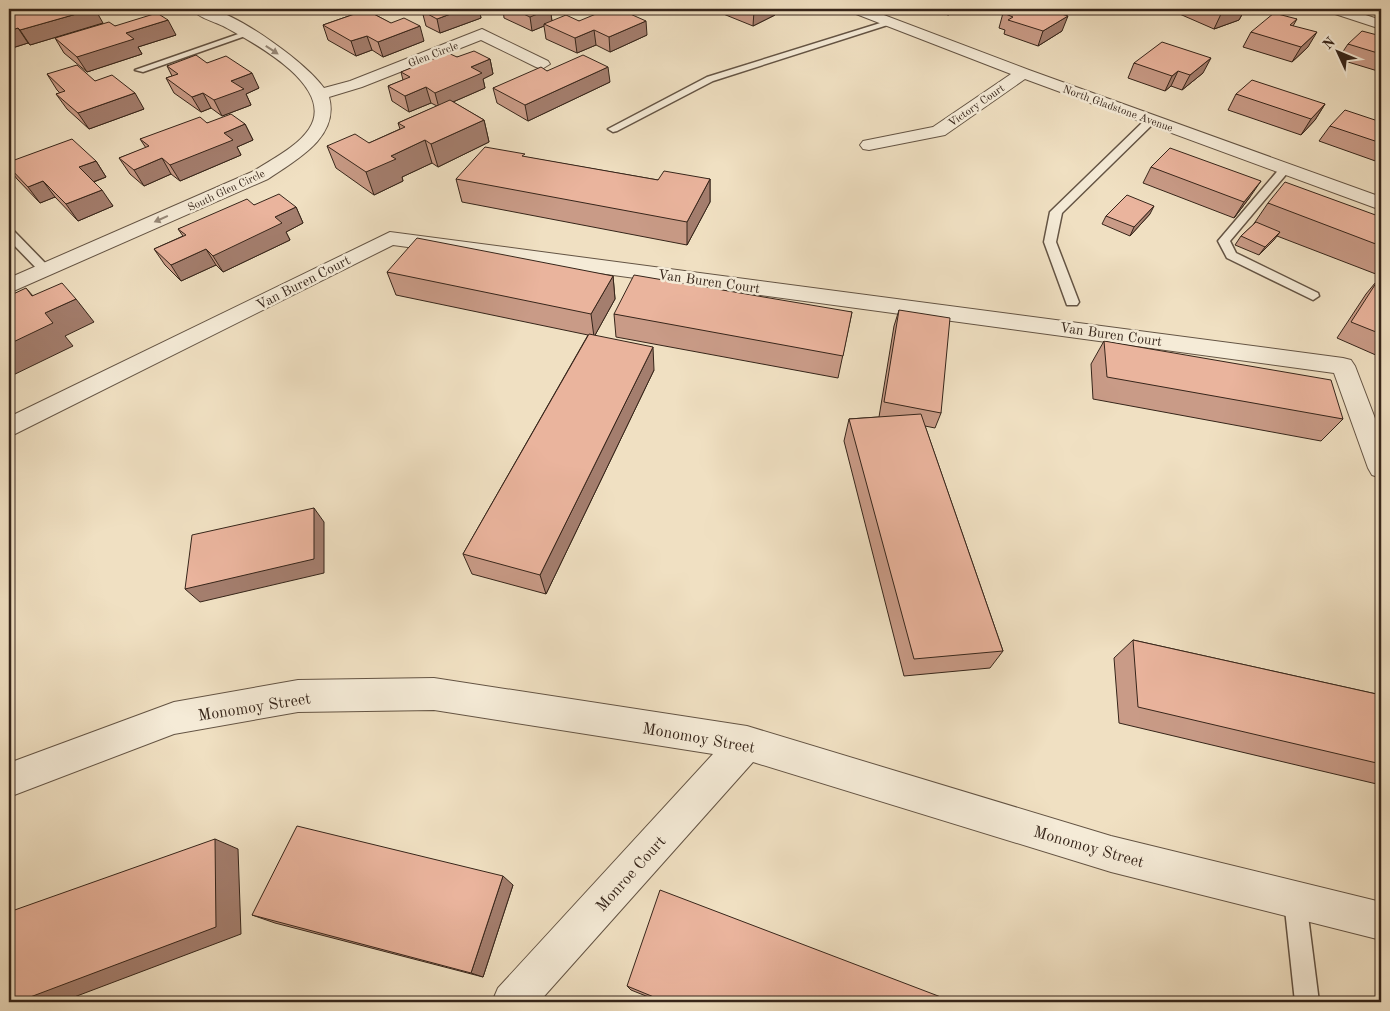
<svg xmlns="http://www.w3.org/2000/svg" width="1390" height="1011" font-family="'Old Standard TT',serif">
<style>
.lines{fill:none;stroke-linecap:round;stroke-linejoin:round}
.lane-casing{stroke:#645444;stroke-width:3}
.street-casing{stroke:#645444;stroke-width:2}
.lane{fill:#f5ebd7;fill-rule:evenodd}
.street{fill:#f5ebd7;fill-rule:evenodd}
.wall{fill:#c99b87;stroke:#36251a}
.shaded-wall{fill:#a47e6e;stroke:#36251a}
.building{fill:#eab49d;stroke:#36251a}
.oneway{fill:#968878}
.labels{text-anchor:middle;stroke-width:5;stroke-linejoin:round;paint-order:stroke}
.far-street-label{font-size:11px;fill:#36251a;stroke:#f5ebd7}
.street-label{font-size:14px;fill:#36251a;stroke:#f5ebd7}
.near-street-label{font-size:16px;fill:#36251a;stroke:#f5ebd7}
</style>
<rect width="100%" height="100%" fill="#f0e0c2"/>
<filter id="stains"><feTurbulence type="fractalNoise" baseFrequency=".004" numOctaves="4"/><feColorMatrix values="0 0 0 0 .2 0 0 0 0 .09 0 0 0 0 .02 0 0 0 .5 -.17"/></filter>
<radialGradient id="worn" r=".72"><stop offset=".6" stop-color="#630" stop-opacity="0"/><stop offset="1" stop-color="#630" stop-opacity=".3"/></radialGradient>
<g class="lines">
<defs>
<path id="lane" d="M890 20 897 22 713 81 617 131 613 132 608 129 707 77Z
M244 32 251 34 143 72 135 70Z
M1151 117 1155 118V122L1062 213 1056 242 1079 302 1077 305H1067L1044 242 1050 212 1147 118Z
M1285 166 1290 169 1289 171 1230 241 1236 253 1318 293 1319 296 1313 300 1227 258 1218 241 1281 167Z
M9 229 13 230 49 267 51 270 49 273H41L9 240Z
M1295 889 1303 892 1306 900 1319 1002H1295L1284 900 1287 892Z"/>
<path id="street" d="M9 9H18L16 12 9 13Z
M192 9C197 9 205 8 211 9 242 17 305 62 324 88L350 81 482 29 548 61 550 64 542 69 536 67 481 40 362 87 329 97C340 137 296 160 268 179L9 293V278L254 171C272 159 297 147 309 129 337 87 254 43 225 27 216 22 198 18 192 9Z
M849 9H868L1029 70 1381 197V210L1025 79 945 135 869 150 863 149 860 145 863 141 933 127 1011 74 851 12Z
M1327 9H1347L1381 20V29L1329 12Z
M390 232 1343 358 1351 360 1355 366 1381 434V478L1372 475 1368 468 1334 373 393 245 9 437V417Z
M434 678 747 726 1111 836 1381 902V940L1111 872 753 762 539 1002H492L498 988 713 754 434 710 298 712 174 734 9 797V763L174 702 298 680Z"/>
</defs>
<use href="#lane" class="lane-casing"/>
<use href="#street" class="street-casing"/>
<use href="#lane" class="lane"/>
<use href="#street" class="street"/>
</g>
<path class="wall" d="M362 9H381L370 12 424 41 383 57 372 50 356 56 328 40 323 25 366 10Z
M427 9H479L481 18 440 33 426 26 422 11 428 9Z
M503 9H563L551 13 552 21H579L647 35 610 52 596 45 577 53 546 39 544 26 532 31 504 18Z
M711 9H775V15L753 26Z
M929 9H960L948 15Z
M1177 9H1245L1239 20 1214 29 1175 12Z
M1003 13 1062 31 1038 46 1004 34 1005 30 999 28Z
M9 15 103 23 30 45 28 43 9 49Z
M1297 19 1293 26 1308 47 1292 62 1243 47 1251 32Z
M115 26 176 35 138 47 142 54 87 72 64 53 55 38Z
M1381 36V72L1338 59 1348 44Z
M457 57 490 59 493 74 483 79 485 88 453 102 484 120 489 142 438 167 432 163 402 177 403 181 374 195 336 168 327 146 369 143 400 129 398 123 437 106 431 103 409 112 392 101 388 86 403 80 401 72Z
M207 63 259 88 246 94 251 105 222 116 211 108 201 112 174 93 166 78 172 76 167 66Z
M1134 63 1203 73 1182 90 1171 86 1165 91 1128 78Z
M547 71 610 82 528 121 497 103 493 88Z
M47 74 95 81 144 109 89 129 67 109 56 94 60 93 57 90Z
M1236 94 1325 104 1315 120 1301 135 1228 110Z
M1381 122V163L1319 141 1330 126Z
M207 123 245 124 253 140 237 147 241 155 180 181 171 174 144 186 130 174 119 158 146 148 140 139Z
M525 157 658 180 710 179V202L687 245 462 202 456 179Z
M96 161 106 177 94 182 113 206 78 221 55 197 40 203 17 179 9 168V162Z
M1151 167 1250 197 1234 218 1143 183Z
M1268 203 1381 217V276L1277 236 1259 255 1235 245 1241 236 1253 225Z
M254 205 296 207 303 223 286 232 290 240 223 272 216 265 181 281 165 265 154 249 183 236 178 229Z
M1150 214 1130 236 1102 224 1106 216Z
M387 272 613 276 615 299 595 335 654 370 546 594 472 574 463 554 588 335 396 295Z
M1380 277 1381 278V353L1378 356 1337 338 1366 294Z
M899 310 941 413 935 428 925 426 1003 651 990 668 904 676 844 441 849 419 879 417 894 326Z
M852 312 838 378 616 337 614 314Z
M1104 341 1343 419 1321 441 1093 399 1091 364Z
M1133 640 1381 695V785L1119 723 1114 658Z
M513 885 483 977 275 923 252 915Z
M627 986 954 1002H661L631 990Z"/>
<path class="shaded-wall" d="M94 9H95L103 23 30 45 20 30Z
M368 9H381L370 13Z
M464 9H479L481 18 440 33 437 19Z
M539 9H563L551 13 552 23 544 24V26L532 31 530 17Z
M759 9H775V15L753 26 754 11Z
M950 9H960L948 15Z
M1237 9H1245L1239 20 1214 29 1221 14Z
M1068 16 1062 31 1038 46 1043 31Z
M168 20 176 35 138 47 142 54 87 72 77 57 126 33Z
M646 21 647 35 610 52 609 37Z
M420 26 424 41 383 57 378 42Z
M18 28 28 43 9 49V31Z
M594 30 596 45 577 53 575 38Z
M1317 32 1308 47 1292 62 1301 47Z
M367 36 372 50 356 56 351 41Z
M1211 58 1203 73 1182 90 1190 75Z
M490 59 493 74 483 79 485 88 439 108 435 93 471 67Z
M608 67 610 82 528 121 525 105Z
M1178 71 1171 86 1165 91 1172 76Z
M252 73 259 88 246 94 251 105 222 116 214 100 231 81Z
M426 87 431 103 409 112 405 96Z
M135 93 144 109 89 129 78 113Z
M203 93 211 108 201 112 192 97Z
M1325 104 1315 120 1301 135 1311 119Z
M484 120 489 142 438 167 431 144Z
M245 124 253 140 237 147 241 155 180 181 170 165 224 133Z
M425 140 432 163 402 177 403 181 374 195 366 172 391 156Z
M162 158 171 174 144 186 134 170Z
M96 161 106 177 90 183 79 167Z
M710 179V202L687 245V222Z
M43 181 55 197 40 203 28 187Z
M1261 181 1250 197 1234 218 1244 202Z
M102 190 113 206 78 221 66 204Z
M1154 206 1150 214 1130 236 1134 227Z
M296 207 303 223 286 232 290 240 223 272 213 256 275 217Z
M1280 232 1274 240 1259 255 1265 247Z
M206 249 216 265 181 281 171 265Z
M613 276 615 299 594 337 591 314Z
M26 288 47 312 76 299 94 322 65 336 73 346 9 377V344Z
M653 347 654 370 546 594 540 575Z
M314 508 324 522V573L200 602 185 589Z
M215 839 238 849 241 934 61 1002H17Z
M503 876 513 885 483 977 471 973Z"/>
<path class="building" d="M31 9H94L20 30 18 28 9 31V15Z
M429 9H464L437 19 422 11Z
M513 9H550L530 17Z
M608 9H619L646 21 609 37 594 30 575 38 544 24 566 15 579 21Z
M748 9H759L754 11Z
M1011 9H1045L1068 16 1043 31 1008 20 1013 17 1003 13Z
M1209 9H1237L1221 14Z
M366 10 391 23 404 18 420 26 378 42 367 36 351 41 323 25Z
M157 13 168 20 126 33 134 39 77 57 55 38 109 22 115 26Z
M1274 13 1297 19 1290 25 1317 32 1301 47 1251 32Z
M1362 31 1381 36V54L1348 44Z
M1162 42 1211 58 1190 75 1178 71 1172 76 1134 63Z
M474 51 490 59 471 67 482 73 435 93 426 87 405 96 388 86 410 77 401 72 448 53 457 57Z
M196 55 207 63 226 56 252 73 231 81 244 89 214 100 203 93 192 97 166 78 178 74 167 66Z
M583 55 608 67 525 105 493 88 541 67 547 71Z
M77 65 95 81 112 75 135 93 78 113 56 94 65 91 47 74Z
M1252 80 1325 104 1311 119 1236 94Z
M450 100 484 120 431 144 425 140 391 156 396 159 366 172 327 146 355 134 369 143 405 127 398 123Z
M1345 110 1381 122V143L1330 126Z
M231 114 245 124 224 133 233 140 170 165 162 158 134 170 119 158 149 146 140 139 200 117 207 123Z
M72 139 96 161 79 167 102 190 66 204 43 181 28 187 9 167V162Z
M485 147 525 154 522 156 658 180 664 171 710 179 687 222 456 179Z
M1170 148 1261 181 1244 202 1151 167Z
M1285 182 1381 217V246L1268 203Z
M279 194 296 207 275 217 282 223 213 256 206 249 171 265 154 249 186 235 178 229 247 199 254 205Z
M1127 195 1154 206 1134 227 1106 216Z
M1256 222 1280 232 1265 247 1241 236Z
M417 238 613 276 591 314 387 272Z
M634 275 852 312 843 356 614 314Z
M1380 277 1381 278V334L1351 322Z
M62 283 76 299 45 313 53 323 9 344V296L26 288 32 296Z
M899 310 950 318 941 413 884 402Z
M589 334 653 347 540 575 463 554Z
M1104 341 1331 380 1343 419 1107 377Z
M921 414 1003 651 914 659 849 419Z
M314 508V559L185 589 192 535Z
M1133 640 1381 695V764L1138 707Z
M297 826 503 876 471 973 252 915Z
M215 839 216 927 17 1002H9V912Z
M660 890 954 1002H666L627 986Z"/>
<defs><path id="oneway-solid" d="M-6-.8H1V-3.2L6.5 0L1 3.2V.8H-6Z" transform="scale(1.25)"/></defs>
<g class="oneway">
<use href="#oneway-solid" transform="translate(272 50) rotate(33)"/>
<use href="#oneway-solid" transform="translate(161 219) rotate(156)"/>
</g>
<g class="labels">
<g class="far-street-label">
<text transform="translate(433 54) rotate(-21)" y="4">Glen Circle</text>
<text transform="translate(976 105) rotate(-35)" y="4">Victory Court</text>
<text transform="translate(1118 108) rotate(20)" y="4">North Gladstone Avenue</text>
<text transform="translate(226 190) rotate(-25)" y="4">South Glen Circle</text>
</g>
<g class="street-label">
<text transform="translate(709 281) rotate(8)" y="5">Van Buren Court</text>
<text transform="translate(303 282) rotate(-27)" y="5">Van Buren Court</text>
<text transform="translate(1111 334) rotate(8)" y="5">Van Buren Court</text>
</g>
<g class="near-street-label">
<text transform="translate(254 706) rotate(-9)" y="6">Monomoy Street</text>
<text transform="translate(699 737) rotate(10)" y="6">Monomoy Street</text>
<text transform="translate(1089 846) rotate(16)" y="6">Monomoy Street</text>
<text transform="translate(630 873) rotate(-48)" y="6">Monroe Court</text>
</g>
</g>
<rect width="1390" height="1011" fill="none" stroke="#f0e0c2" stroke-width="30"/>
<rect x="10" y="10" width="1370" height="991" fill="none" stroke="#36251a" stroke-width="2.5"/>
<rect x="15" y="15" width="1360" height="981" fill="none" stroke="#36251a"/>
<g transform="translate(1338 52) rotate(314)" stroke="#f5ebd7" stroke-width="4" paint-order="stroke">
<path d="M0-4L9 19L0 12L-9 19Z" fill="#36251a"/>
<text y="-8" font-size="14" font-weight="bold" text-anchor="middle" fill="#36251a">N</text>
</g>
<rect width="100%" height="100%" filter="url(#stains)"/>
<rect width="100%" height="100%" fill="url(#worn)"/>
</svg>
